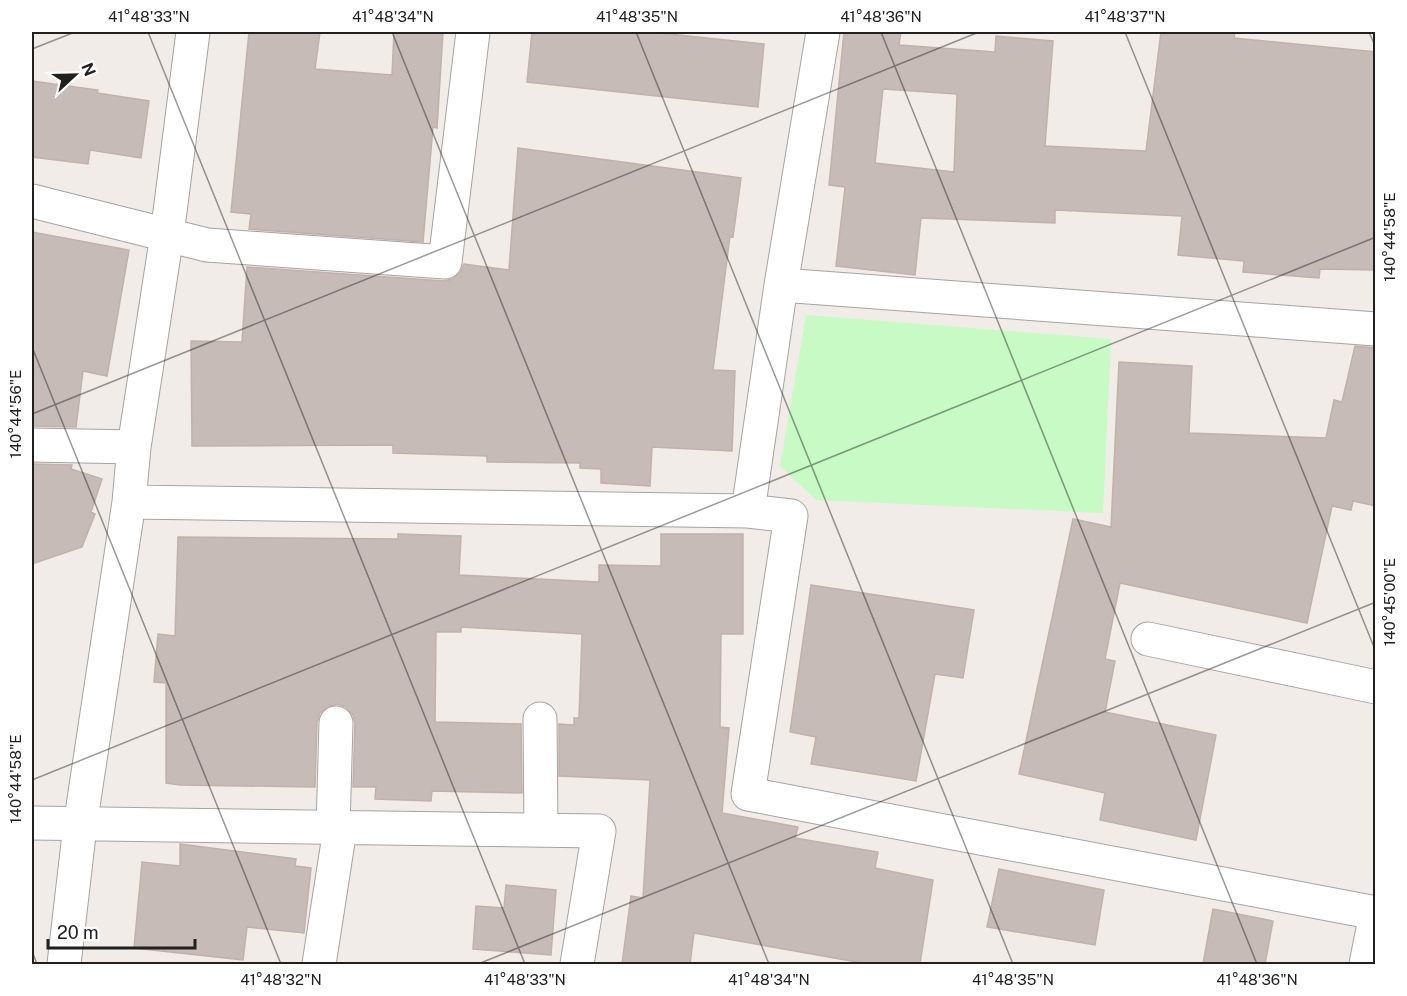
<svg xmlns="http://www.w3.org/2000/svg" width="1407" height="996" font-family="'Public Sans',sans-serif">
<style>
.park{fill:#c7fac5}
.building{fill:#c6bbb6;stroke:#c3b1a9;stroke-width:1.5;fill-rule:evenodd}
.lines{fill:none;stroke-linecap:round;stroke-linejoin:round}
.minor-casing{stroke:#a4a4a4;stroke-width:35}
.tertiary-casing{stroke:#a4a4a4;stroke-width:35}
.minor{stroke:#fff;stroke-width:33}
.tertiary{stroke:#fff;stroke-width:33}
.ticks{fill:none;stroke:#202020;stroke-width:1.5;stroke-opacity:0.45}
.neatline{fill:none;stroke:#202020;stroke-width:2}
.ticks-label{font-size:15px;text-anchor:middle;fill:#202020}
</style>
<rect width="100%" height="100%" fill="#f1ece7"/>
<path class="park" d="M806 315 1111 339 1103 513 816 500 780 466Z"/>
<path class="building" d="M249 32H320L315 69 392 75 394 32H443L437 128 433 127 423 242 249 229 251 214 231 212Z
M532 32H650L764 44 758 107 527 82Z
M844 32H901L899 45 995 52 996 36 1053 41 1045 146 1146 151 1161 32H1235L1234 38 1376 52V270L1320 269 1319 278 1243 272 1244 261 1178 255 1182 216 1055 210V223L921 218 915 275 836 266 845 187 829 185ZM883 89 957 94 954 172 875 163Z
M32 81 98 90 97 93 149 101 141 158 90 150 88 164 32 157Z
M518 148 741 178 733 237 730 236 713 370 735 371 732 451 652 447 650 486 601 483V469L580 468V463L487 462V456L393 453V445L192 446 191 341 242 342 247 267 444 281 453 279 460 273 464 264 509 270Z
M32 232 129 250 107 376 83 371 76 427 32 426Z
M1355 346 1376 348V506L1353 501 1351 510 1332 506 1307 623 1120 583 1105 659 1115 661 1105 712 1216 735 1196 840 1100 820 1105 793 1019 774 1073 519 1111 527 1119 362 1192 366 1189 433 1326 438 1334 400 1342 402Z
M32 464 72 465 71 469 102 479 91 512 95 514 82 547 32 564Z
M398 534 461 536 459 575 599 582V565L661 566V534H743V634H721L720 727 729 728 722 813 798 827 795 838 878 852 875 868 933 880 920 964H868L694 933 690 964H622L631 896 643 898 650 780 559 776V724L574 725V718H579L582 634 461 627V632H436L435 722 521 724 522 793 432 791 431 801 375 799 376 787H353L355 723 353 715 346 707 337 704 327 707 320 713 317 722 315 787 180 785 166 783V683L154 682 158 634 175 636 178 537 398 539Z
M811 585 974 610 963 678 935 674 916 781 811 764 816 737 790 732Z
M180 844 296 859 295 866 311 868 304 933 247 927 243 960 134 948 142 862 180 866Z
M999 869 1104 890 1095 945 987 927Z
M506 885 556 890 551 955 473 949 476 906 504 908Z
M1213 909 1273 921 1265 964H1203Z"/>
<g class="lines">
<defs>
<path id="minor" d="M32 201 207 245 445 262 473 32
M781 285 1376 329
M32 445 134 447
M129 502 748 511 791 516 748 794 1376 913
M748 511 781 285 823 32
M1148 639 1376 687
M540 719 541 830
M32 823 599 831 577 964
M333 829 336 723
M64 964 80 826 129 502 134 447 167 235 193 32
M319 964 340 829"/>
<path id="tertiary" d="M1366 964 1376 914"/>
</defs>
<use href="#minor" class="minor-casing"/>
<use href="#tertiary" class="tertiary-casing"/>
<use href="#minor" class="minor"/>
<use href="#tertiary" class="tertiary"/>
</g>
<path class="ticks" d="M148 32 525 964M392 32 769 964M636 32 1013 964M881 32 1257 964M1125 32 1376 652M1369 32 1376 48M32 49 75 32M32 347 281 964M32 414 979 32M32 780 1376 237M32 951 37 964M478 964 1376 602"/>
<rect width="1407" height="996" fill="none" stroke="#ffffff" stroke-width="66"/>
<g transform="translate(75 75) rotate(68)" stroke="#ffffff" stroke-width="4.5" paint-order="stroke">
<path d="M0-4.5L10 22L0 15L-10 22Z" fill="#202020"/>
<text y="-9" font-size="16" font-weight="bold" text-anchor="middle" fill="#202020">N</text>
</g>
<path d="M48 939v9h147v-9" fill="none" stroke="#202020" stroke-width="3"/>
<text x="57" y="939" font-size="18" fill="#202020" stroke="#ffffff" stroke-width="4.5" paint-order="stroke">20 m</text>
<rect x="33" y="33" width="1341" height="930" class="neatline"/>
<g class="ticks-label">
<text x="149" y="22">41°48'33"N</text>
<text x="393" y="22">41°48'34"N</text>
<text x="637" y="22">41°48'35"N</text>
<text x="881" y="22">41°48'36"N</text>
<text x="1125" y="22">41°48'37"N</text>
<text transform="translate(1390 237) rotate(-90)" y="5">140°44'58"E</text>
<text transform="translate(16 414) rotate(-90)" y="5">140°44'56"E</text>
<text transform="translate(1390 602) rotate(-90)" y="5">140°45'00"E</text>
<text transform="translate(16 779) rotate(-90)" y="5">140°44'58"E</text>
<text x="281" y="985">41°48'32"N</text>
<text x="525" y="985">41°48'33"N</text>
<text x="769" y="985">41°48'34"N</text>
<text x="1013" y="985">41°48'35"N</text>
<text x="1257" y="985">41°48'36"N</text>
</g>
</svg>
